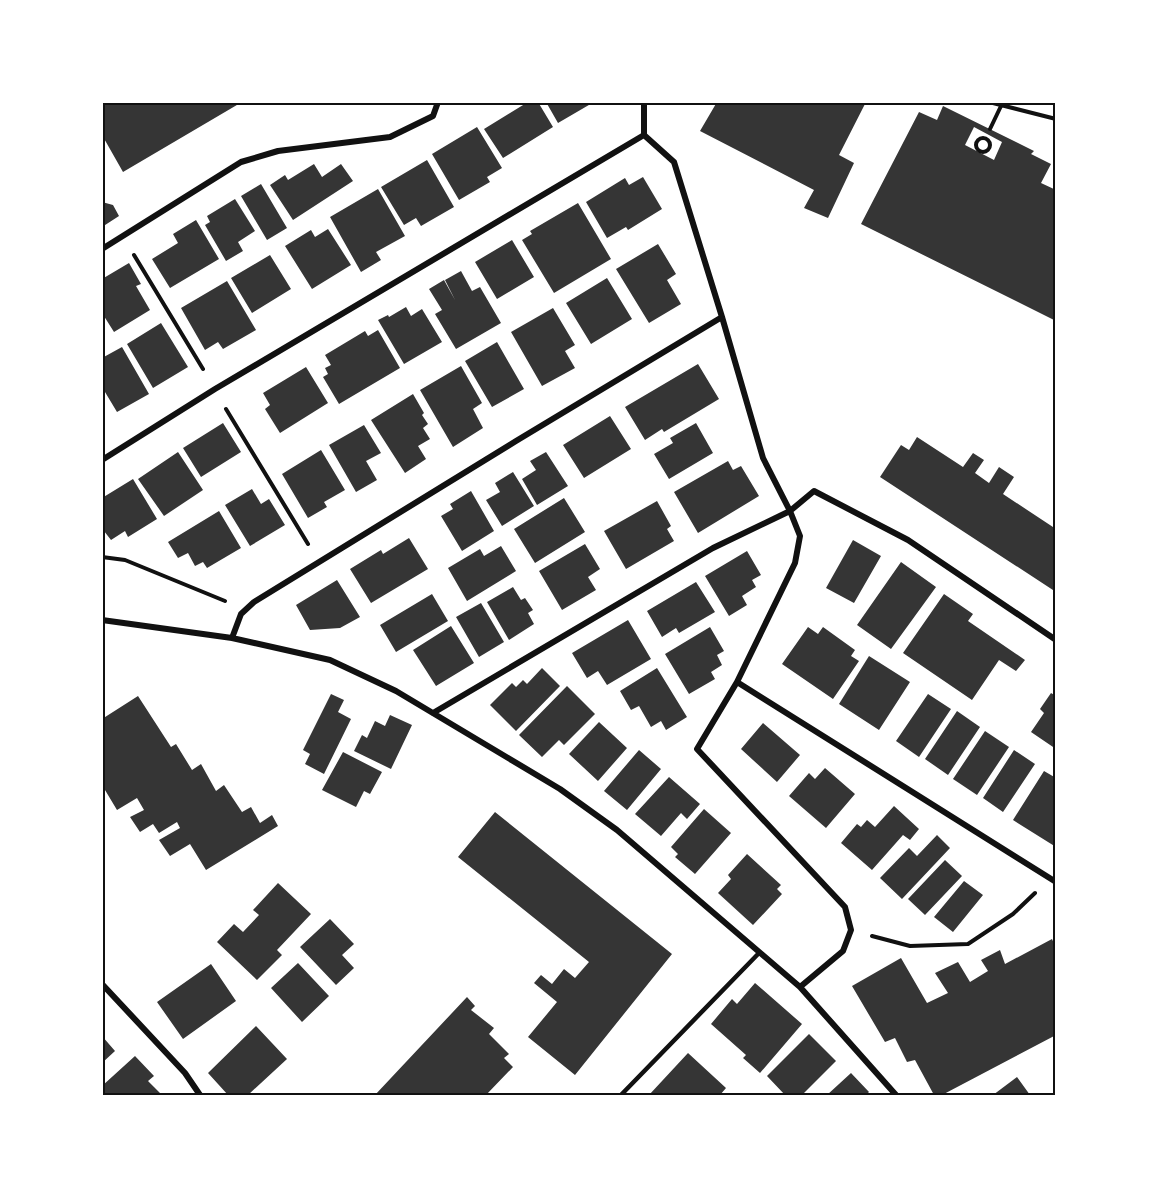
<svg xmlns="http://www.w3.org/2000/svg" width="1158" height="1197" font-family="'IBM Plex Serif',serif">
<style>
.building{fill:#353535;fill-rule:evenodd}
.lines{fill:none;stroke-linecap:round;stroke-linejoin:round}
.path{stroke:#111;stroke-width:4}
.service{stroke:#111;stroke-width:4.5}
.minor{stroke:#111;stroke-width:6}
.neatline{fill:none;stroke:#111;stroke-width:2}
</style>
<rect width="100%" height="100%" fill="#fff"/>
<path class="building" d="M102 102H242L123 172 102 135Z
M528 102H538L553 127 503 158 484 129Z
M546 102H594L558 123Z
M717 102H866L839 155 854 163 828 218 804 208 814 190 700 131Z
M943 106 1034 151 1031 154 1051 164 1041 183 1056 190V321L861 224 919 112 937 120ZM974 127 1002 142 994 160 965 145Z
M477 127 502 168 487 177 490 182 459 200 432 154Z
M427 160 454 207 421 226 416 218 404 225 381 187Z
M314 164 322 177 341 164 353 181 293 220 270 185 285 175 288 180Z
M643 177 662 209 628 230 626 227 607 238 586 202 625 178 629 185Z
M261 184 287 228 267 240 241 196Z
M378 189 405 236 376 252 381 260 361 272 330 217Z
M235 199 255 231 238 242 243 251 226 261 205 225 210 222 207 216Z
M102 202 113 205 119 216 102 227Z
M578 203 611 259 554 293 522 240 532 234 530 231Z
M196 220 219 259 170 288 152 259 178 243 173 234Z
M328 229 351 265 312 289 285 246 311 230 315 237Z
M512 240 534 277 497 299 475 262Z
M658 244 676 274 667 280 681 304 649 323 616 269Z
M270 255 291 289 252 313 231 278Z
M129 263 141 284 136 286 150 310 114 332 102 313V279Z
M461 271 472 291 480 287 501 323 456 349 435 314 442 310 429 289 444 280 455 300 445 280Z
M607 278 632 319 591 344 566 303Z
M227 281 256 330 223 349 218 342 205 350 181 308Z
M406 307 411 316 422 309 442 342 404 364 378 320 388 315 389 317Z
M553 308 575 345 565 351 575 368 542 386 511 332Z
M161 323 188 367 153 388 127 344Z
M378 330 400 368 339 404 323 377 328 374 325 368 331 365 325 355 365 331 368 336Z
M497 342 524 389 492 407 465 361Z
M122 347 149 394 117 412 102 387V358Z
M698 364 719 399 664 432 662 429 645 440 625 407Z
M461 366 482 403 473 409 483 428 453 447 420 390Z
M306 367 328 403 280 433 265 409 270 405 263 393Z
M413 394 424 413 422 415 428 424 423 428 430 439 418 446 426 459 405 473 371 420Z
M610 416 631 449 584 478 563 445Z
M223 423 241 452 201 477 183 448Z
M696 423 713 453 669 479 654 454 673 443 670 438Z
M364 425 381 453 366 461 377 480 356 492 329 445Z
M917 437 963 467 973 453 984 460 975 473 989 483 999 467 1014 477 1003 494 1056 529V592L880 477 901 445 909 450Z
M321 450 345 490 324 502 327 507 308 518 282 474Z
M178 452 203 490 164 516 138 479Z
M546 452 568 486 537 505 522 479 536 470 530 461Z
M728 461 733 470 741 466 759 496 698 533 674 492Z
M513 472 534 506 502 526 486 500 500 492 495 483Z
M133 479 157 519 128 537 125 531 111 540 104 531 102 532V498Z
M252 489 261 504 269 499 285 525 250 546 225 505Z
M471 491 494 531 462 551 441 516 453 509 450 504Z
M564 498 585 532 535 563 514 529Z
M657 501 671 526 667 529 674 541 626 569 604 531Z
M219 511 241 548 207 568 203 562 195 566 188 553 178 558 168 542Z
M409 538 428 569 371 603 350 569 381 550 383 554Z
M853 540 881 556 854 603 826 588Z
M585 544 600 569 588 577 596 590 562 610 539 571Z
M501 546 516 571 467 601 448 568 480 549 484 556Z
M747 551 761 575 752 580 756 587 742 596 747 605 729 616 705 576Z
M901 562 936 587 891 649 857 625Z
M337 580 360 617 340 628 310 630 296 605Z
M696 582 715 612 679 633 676 628 662 637 647 611Z
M513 587 521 600 525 598 533 610 528 613 534 624 509 640 487 602Z
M432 594 448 621 396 652 380 625Z
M944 594 973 614 968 621 1025 660 1016 671 999 660 972 700 903 653Z
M481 603 504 642 479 657 456 617Z
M628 620 651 659 607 685 598 671 587 678 572 653Z
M451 626 474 663 436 686 413 650Z
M710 627 724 651 717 655 722 665 711 672 715 679 689 694 665 654Z
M808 627 818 634 823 627 855 650 851 656 859 661 833 699 782 664Z
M869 656 910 682 879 730 839 704Z
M542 668 560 686 516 731 490 705 512 683 516 687 523 680 527 684Z
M657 668 687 717 666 730 661 721 651 727 639 706 631 710 620 691Z
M567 686 595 714 564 745 559 740 542 757 519 735Z
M1051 693 1056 696V749L1031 732 1044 713 1040 709Z
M331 694 344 700 338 712 351 719 324 774 305 764 310 754 303 750Z
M928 694 951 709 919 757 896 741Z
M138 696 171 747 176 744 192 770 201 764 216 791 224 785 242 812 251 807 260 823 272 815 278 826 206 870 190 844 170 856 159 840 180 828 177 822 159 833 153 824 140 832 130 817 144 810 137 798 117 810 102 785V719Z
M957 711 980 727 948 775 925 759Z
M390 715 412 725 391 769 354 751 362 735 367 738 375 721 385 726Z
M599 722 627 748 598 781 569 754Z
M763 723 800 755 777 782 741 749Z
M985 731 1009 747 977 795 953 779Z
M639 750 661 769 627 810 604 791Z
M1014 750 1035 764 1003 812 983 798Z
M343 752 382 772 370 794 364 791 356 807 322 790Z
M825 768 855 794 826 828 789 796 809 773 815 779Z
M1044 771 1056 778V847L1013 820Z
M669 777 700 804 687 819 681 813 661 836 635 814Z
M894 806 919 829 910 840 903 835 872 870 841 843 857 824 861 827 867 820 875 827Z
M704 809 731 833 695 874 675 857 678 854 671 847Z
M495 812 672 954 575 1075 528 1037 557 1002 534 983 541 975 552 984 564 969 575 978 589 962 458 857Z
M937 835 950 848 902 899 880 878 909 848 917 856Z
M747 854 781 885 777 889 782 894 753 925 718 893 731 879 728 875Z
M945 860 962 876 925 915 908 899Z
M964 881 983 895 953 932 934 917Z
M278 883 311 914 277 950 282 955 257 980 217 942 234 924 243 932 259 915 253 910Z
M330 919 354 944 342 955 354 968 336 985 300 947Z
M1052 939 1056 948V1035L942 1095H934L915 1060 907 1062 895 1038 885 1042 852 986 901 958 927 1003 948 993 935 973 958 962 970 982 988 971 981 960 1000 950 1005 964Z
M298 963 329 996 302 1022 271 988Z
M211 964 236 1001 183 1039 157 1002Z
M755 983 802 1024 760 1073 743 1058 746 1055 711 1024 732 999 737 1004Z
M467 997 475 1006 471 1010 494 1028 489 1034 509 1054 504 1058 513 1067 486 1095H375Z
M256 1026 287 1059 248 1095H228L208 1073Z
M809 1034 836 1061 802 1095H785L767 1076Z
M102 1036 115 1051 102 1063Z
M688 1053 726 1088 720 1095H649Z
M135 1056 154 1076 148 1081 162 1095H102V1086Z
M851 1073 869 1092 866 1095H827Z
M1017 1077 1030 1095H993Z"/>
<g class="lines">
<path class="path" d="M989 102 1056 119
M990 129 1001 106
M976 145a7 7 0 1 1 14 0a7 7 0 1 1-14 0Z
M134 255 203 369
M226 409 308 544
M102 557 125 560 225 601
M872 936 910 946 968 944 1013 914 1035 893"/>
<path class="service" d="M621 1095 759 953"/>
<path class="minor" d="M644 102V135L674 162 722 317 763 458 790 511 800 536 795 563 737 682 697 749 845 907 851 930 843 951 800 987
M102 249 241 162 278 151 390 137 433 116 438 102
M102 460 215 389 644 135
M102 620 232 638 330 660 396 691 560 789 617 830 800 987 896 1095
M232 638 241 614 254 602 516 441 722 317
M737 682 1056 882
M433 713 713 548 790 511 814 491 908 540 1056 640
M102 984 185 1073 200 1095"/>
</g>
<rect width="1158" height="1197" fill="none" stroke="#ffffff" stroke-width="207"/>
<rect x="104" y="104" width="950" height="990" class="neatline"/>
</svg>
